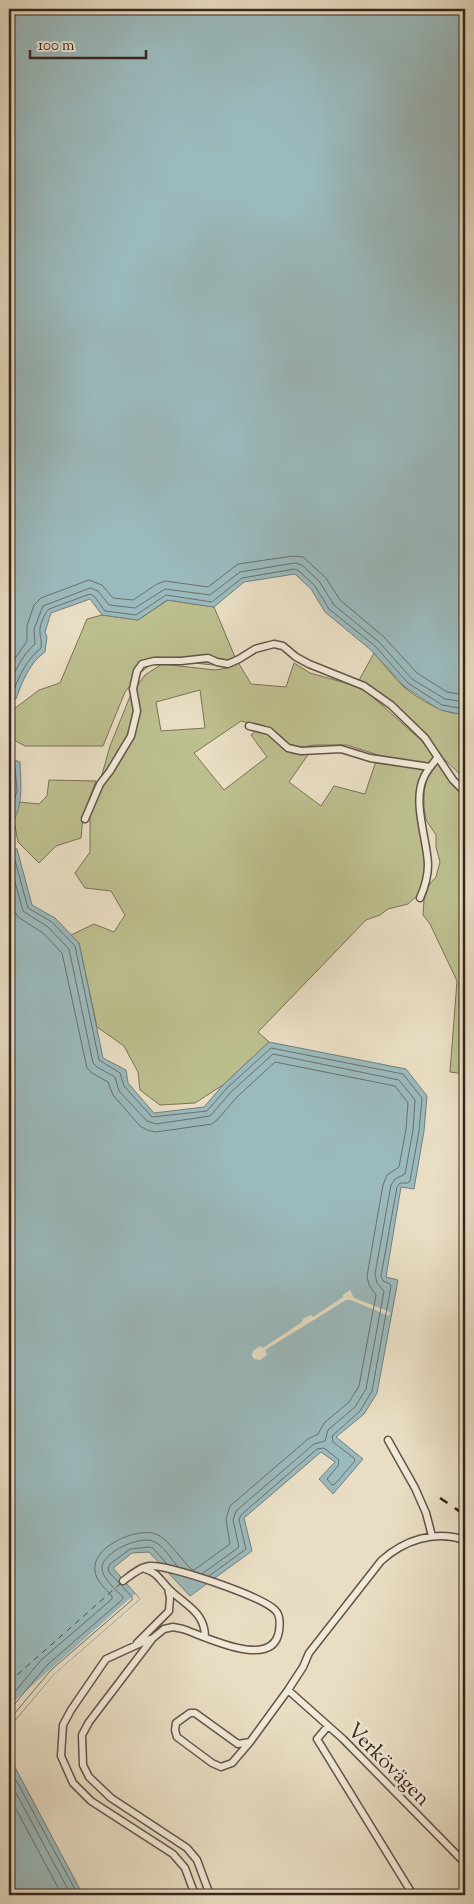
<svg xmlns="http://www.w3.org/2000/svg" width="474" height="1904" font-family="'Sorts Mill Goudy',serif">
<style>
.green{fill:#bdbf8f;stroke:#7a7257;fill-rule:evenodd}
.water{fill:#9bbabd;stroke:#737f7e}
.pier{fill:#e9dec4}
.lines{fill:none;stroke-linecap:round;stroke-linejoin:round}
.shore{stroke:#6a706e;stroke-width:1}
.ferry{stroke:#514b46;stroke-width:1;stroke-dasharray:6 5;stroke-linecap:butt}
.street-casing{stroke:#645448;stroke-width:9}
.street{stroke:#f1ead9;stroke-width:6}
.rail{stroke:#38261f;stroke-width:2.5;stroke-dasharray:9 9;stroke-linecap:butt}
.labels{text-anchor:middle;stroke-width:5;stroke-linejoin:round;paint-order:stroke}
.street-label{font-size:21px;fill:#38261f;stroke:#f1ead9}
</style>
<rect width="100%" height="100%" fill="#e9dec4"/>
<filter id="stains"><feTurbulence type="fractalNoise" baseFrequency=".004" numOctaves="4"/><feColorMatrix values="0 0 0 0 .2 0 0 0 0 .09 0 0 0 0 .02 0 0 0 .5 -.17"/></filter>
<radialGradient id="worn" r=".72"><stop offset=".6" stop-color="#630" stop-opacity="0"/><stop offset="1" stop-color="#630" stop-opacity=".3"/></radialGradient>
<path class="green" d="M168 600 214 607 235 657 226 663 213 665 158 659 141 672 125 692 103 746H25L12 739 14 709 39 690 60 683 87 619 102 615 138 620Z
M374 653C384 664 394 678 405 688 419 699 447 717 465 713V779L441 756 424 735 358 682Z
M238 662 251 684 286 687 294 663 310 673 356 686 366 691 421 740 434 757 429 764 378 755 347 745H315L301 747 289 744 272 729 241 721 194 753 224 790 267 757 251 735 257 730 266 732 286 750 310 752 289 782 321 806 334 786 365 794 376 761 426 769 417 811 425 865 423 883 419 894 408 904 388 909 380 915 366 920 258 1032 269 1042 223 1085 195 1103 160 1105 140 1090 138 1072 124 1046 97 1027 79 943 71 935 94 924 114 932 125 915 111 891 85 888 75 873 90 852V817L110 746 131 694 145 675 162 664 215 670 227 668ZM200 690 205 728 161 731 156 702Z
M437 764 458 783 465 795V1074L450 1072 457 981 430 924 423 915 424 900 429 885 436 877 440 862 436 847V835L426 820 424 807V792L427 779Z
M49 780 96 781 83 815 81 838 56 846 39 863 18 842 14 821 19 802 39 804 47 796Z"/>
<path class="water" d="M9 9H465V713L460 714 440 710 405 687 371 650 325 612 311 589 295 574 244 582 214 607 167 600 138 620 102 615 90 599 51 613 45 632 47 637 45 652C30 662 22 682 16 699H9Z
M9 758 20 762C21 781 24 812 9 825Z
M9 845 17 849 32 905 55 918 79 943 103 1058 126 1070 128 1083 154 1113 204 1107 223 1085 269 1042 406 1069 427 1096 424 1131 414 1189 401 1187 386 1277 398 1280 377 1393 364 1414 336 1437 363 1459 333 1494 319 1479 335 1462 321 1452 244 1518 252 1551 190 1596 149 1552 132 1553 113 1568 140 1599 54 1674 12 1724 9 1735Z
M9 1756 83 1895H9Z"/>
<path class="pier" d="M350 1290 354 1298 390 1312 389 1316 351 1300H346L265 1350 267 1355 260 1360 254 1359 252 1356 253 1351 260 1346 263 1348 302 1322 303 1319 311 1315 313 1317 343 1297V1295Z
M135 1594 140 1599 54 1674 9 1727V1706Z"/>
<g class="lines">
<path class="shore" d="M9 667 27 641V626L34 605 41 598 89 580 102 585 113 598 133 600 157 584 165 581 208 587 238 564 293 556 303 557 326 578 340 600 384 637 417 673 447 692 465 695
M9 686C14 672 23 654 35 644L34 629 43 606 90 588 98 591 109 605 135 608 165 589 210 595 240 572 295 563 302 565 319 581 334 605 379 642 412 679 445 699 465 702
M9 693 13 692C19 676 27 659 41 648 42 640 40 638 40 632 39 625 45 613 49 609L90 594 94 596 105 611 136 615 166 595 212 602 242 578 295 569 299 571 315 586 329 609 375 646 408 683 442 705 465 709
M9 763 15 767 17 791 9 818
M9 850 13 853 28 908 52 922 75 946 99 1060 120 1073 124 1086 152 1117 207 1111 227 1088 271 1048 403 1074 422 1098 419 1131 410 1181 408 1183H400L397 1187 381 1276 383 1281 390 1284 391 1286 372 1391 360 1411 332 1436 333 1442 354 1458 355 1461 335 1484 332 1485 327 1479 338 1466 339 1460 324 1448 317 1449 241 1515 239 1520 246 1549 209 1576
M9 860 23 911 48 927 69 949 93 1063 97 1067 115 1077 119 1091 147 1121 156 1124 210 1116 231 1092 273 1054 399 1080 415 1100 413 1130 405 1174 395 1179 391 1185 375 1274 377 1283 384 1291 366 1389 355 1407 328 1430 325 1441 314 1444 236 1511 233 1520 239 1547 202 1574
M9 889 14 910 18 917 43 933 62 953 87 1068 92 1073 108 1082 113 1095 140 1126 147 1130 156 1132 212 1124 218 1119 237 1097 275 1062 395 1086 408 1103 406 1129 399 1167 387 1175 383 1185 367 1276 369 1285 376 1295 359 1386 349 1402 324 1423 318 1434 308 1439 230 1506 226 1519 230 1544 194 1570 191 1569C182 1560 167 1538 156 1534 136 1527 91 1547 95 1571 96 1581 106 1589 112 1596V1599L41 1660 9 1699
M9 1711 47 1665 123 1599V1597C116 1590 102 1578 102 1568 102 1552 139 1536 153 1541 163 1545 171 1559 178 1567
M9 1720 51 1670 132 1600V1597L109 1572 108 1568 110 1564 130 1549 149 1547 153 1548 167 1564
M9 1767 78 1895
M9 1780 71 1895
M9 1796 62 1895"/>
<path class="ferry" d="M9 1682 121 1583"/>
<defs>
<path id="street" d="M249 726 269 731 288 748 301 751 341 749 370 758 430 767
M85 819 100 784 110 771 131 736 137 711 133 689 137 671 142 664 154 661H181L208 658 217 662 228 664 239 659 255 649 274 644 283 646 296 657 309 664 364 686 391 705 425 738 453 780 465 792
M420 898C425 887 428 876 428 864 427 839 412 801 424 777 427 770 433 764 437 758
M388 1440 415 1488 426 1513 432 1536
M145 1569C157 1572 160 1580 168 1588 184 1605 205 1611 205 1637
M123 1581C131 1575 140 1567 150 1566 170 1565 261 1596 275 1610 280 1614 280 1624 279 1631 273 1671 206 1637 183 1629L173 1627 164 1629 153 1638 89 1722 82 1735 83 1765 89 1777 111 1798 187 1848 197 1860 210 1895
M150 1639 106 1659 71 1710 63 1725 61 1756 73 1783 91 1801 173 1854 185 1868 195 1895
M137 1643 169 1611 170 1598 168 1588
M288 1690 343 1739 465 1863
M328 1726 317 1739 413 1895
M250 1742 238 1744 195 1713H190L176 1723 175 1730 177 1737 212 1763 221 1767 232 1763 250 1742 288 1690 303 1667 309 1653 381 1561C404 1540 434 1530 465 1540"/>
</defs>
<use href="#street" class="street-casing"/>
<use href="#street" class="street"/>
<path class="rail" d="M440 1498 465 1515"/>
</g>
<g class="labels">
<g class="street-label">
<text transform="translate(389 1764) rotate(45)" y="7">Verkövägen</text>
</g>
</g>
<rect width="474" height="1904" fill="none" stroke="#e9dec4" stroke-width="30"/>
<rect x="10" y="10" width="454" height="1884" fill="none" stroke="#38261f" stroke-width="2.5"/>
<rect x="15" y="15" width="444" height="1874" fill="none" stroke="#38261f"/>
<path d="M30 50v8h116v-8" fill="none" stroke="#38261f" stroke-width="2.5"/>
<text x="38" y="50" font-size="15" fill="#38261f" stroke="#f1ead9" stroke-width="4" paint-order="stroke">100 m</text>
<rect width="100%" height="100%" filter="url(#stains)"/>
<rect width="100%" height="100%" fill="url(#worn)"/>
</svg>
